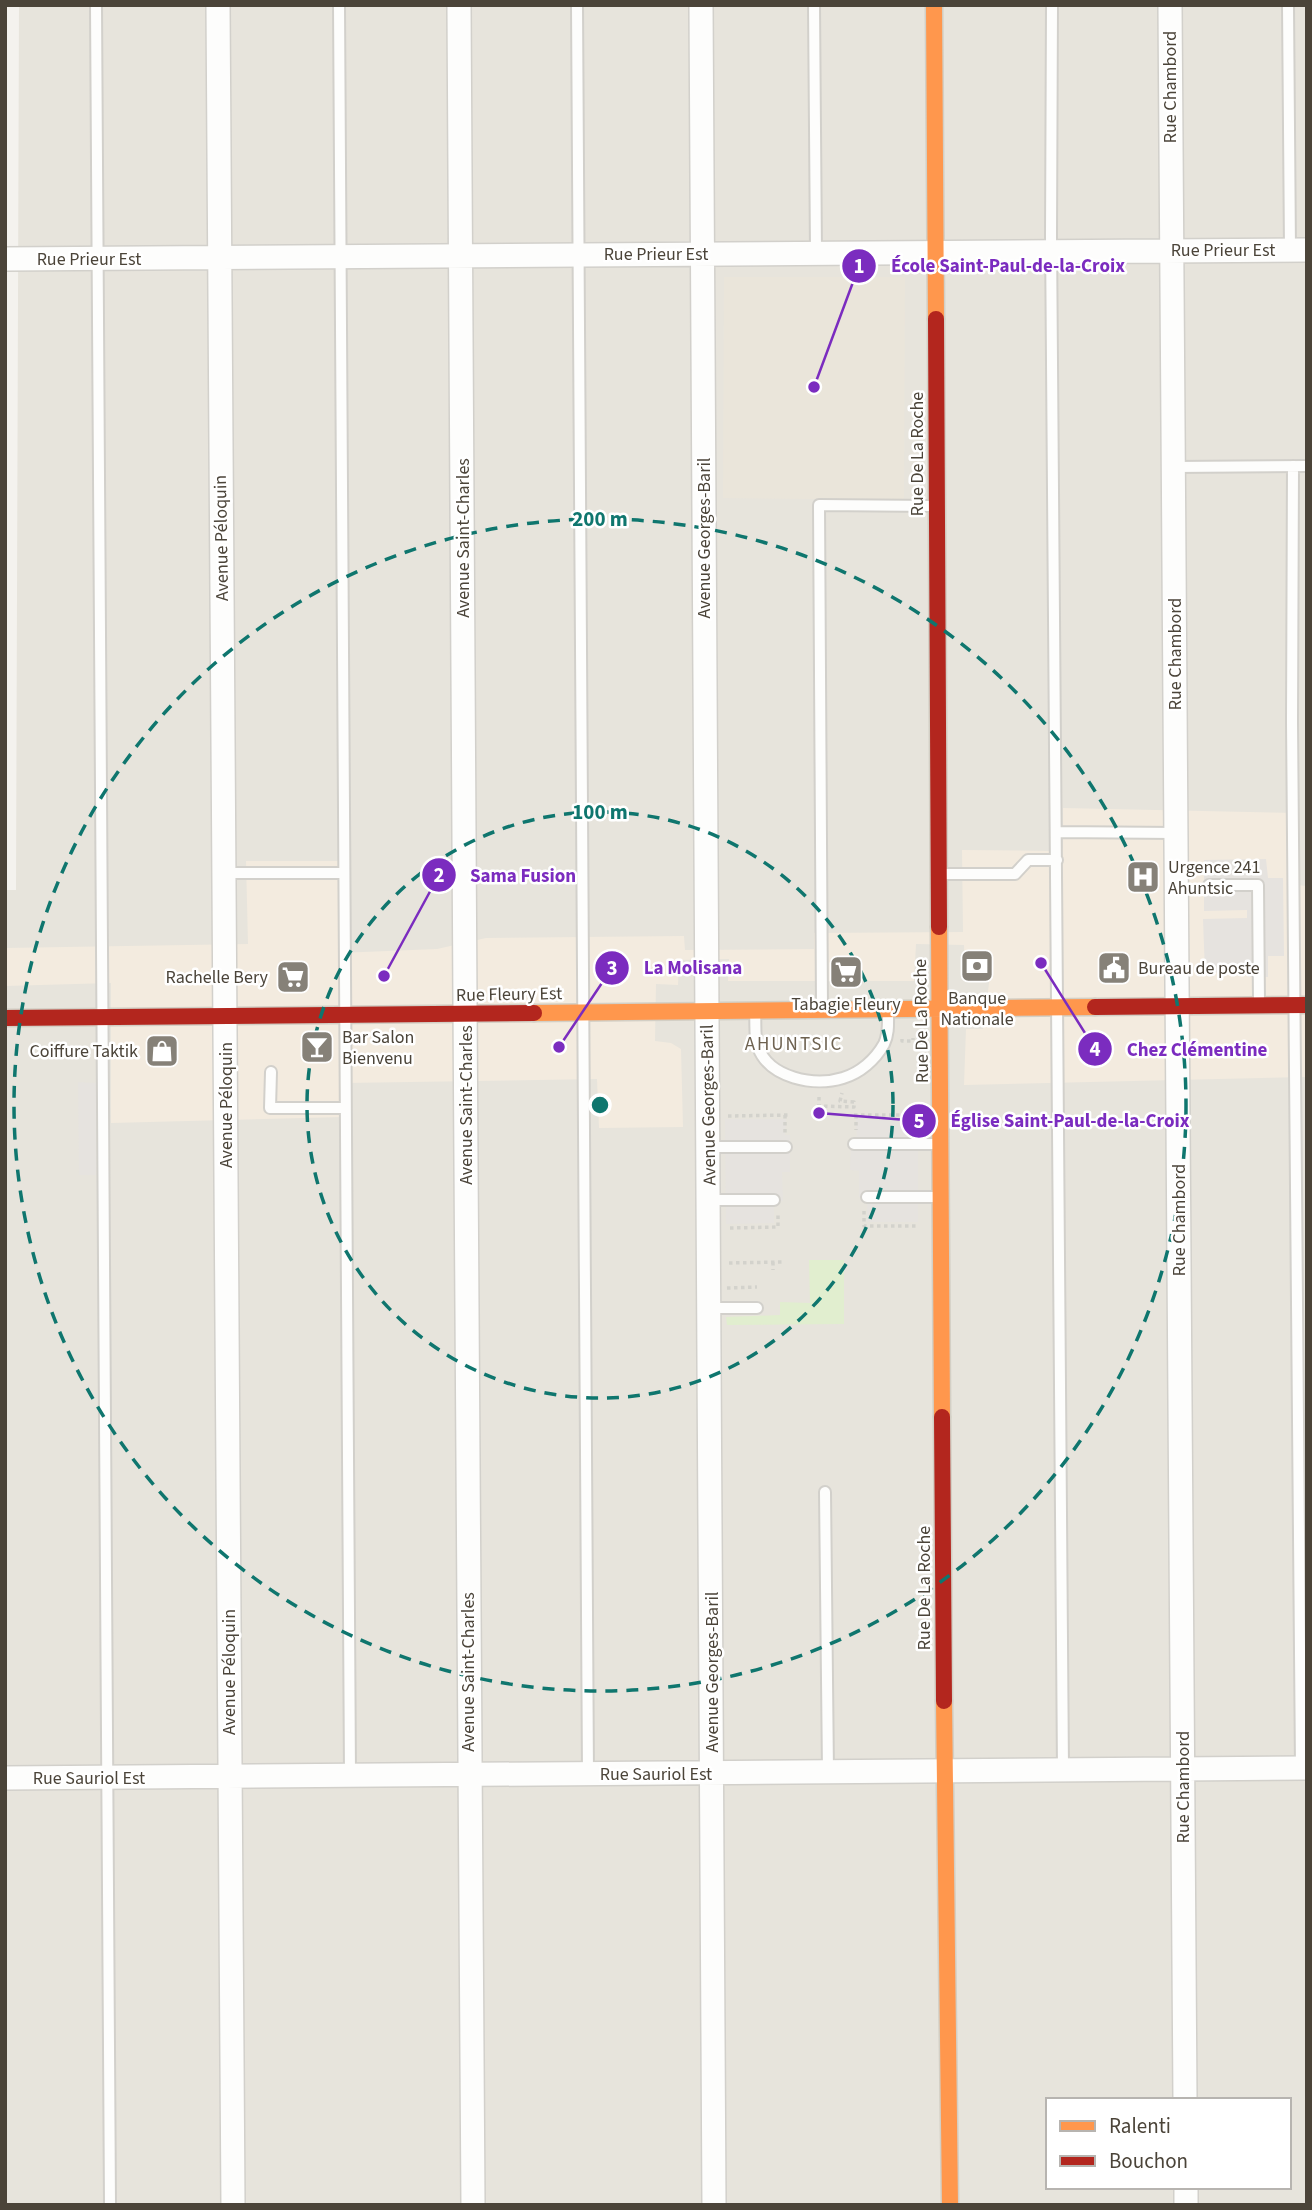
<svg xmlns="http://www.w3.org/2000/svg" width="1312" height="2210" font-family="'Source Sans 3',sans-serif">
<style>
.residential{fill:#e7e4dc;fill-rule:evenodd}
.commercial{fill:#f3ebdf}
.education{fill:#eae5da}
.green{fill:#e1eecf}
.parking{fill:#e6e3df}
.lines{fill:none;stroke-linecap:round;stroke-linejoin:round}
.lane-casing{stroke:#d2d0cb;stroke-width:14}
.street-casing{stroke:#d2d0cb;stroke-width:26}
.slow-casing{stroke:#d3cfc5;stroke-width:19}
.jam-casing{stroke:#d3cfc5;stroke-width:19}
.path{stroke:#d3d2cc;stroke-width:3.5;stroke-dasharray:3.5 3.5;stroke-linecap:butt}
.lane{stroke:#fdfdfc;stroke-width:10}
.street{stroke:#fdfdfc;stroke-width:23}
.slow{stroke:#ff974d;stroke-width:16}
.jam{stroke:#b3261e;stroke-width:16}
.ring{fill:none;stroke:#0f766e;stroke-width:3.5;stroke-dasharray:12 9}
.labels{text-anchor:middle;stroke-width:5;stroke-linejoin:round;paint-order:stroke}
.street-label{font-size:18px;fill:#4b4439;stroke:#fff}
.poi-label{font-size:18px;fill:#4b4439;stroke:#fff;text-anchor:start}
.neighbourhood-label{font-size:19px;letter-spacing:2px;fill:#6e6250;stroke:#fff}
.centre{fill:#0f766e;stroke:#fff;stroke-width:3.5}
.ring-label{font-size:21px;text-anchor:middle;font-weight:bold;fill:#0f766e;stroke:#fff;stroke-width:5;stroke-linejoin:round;paint-order:stroke}
.leader{fill:none;stroke:#7b2cbf;stroke-width:2.5}
.callout-dot{fill:#7b2cbf;stroke:#fff;stroke-width:2.5}
.mark-label{font-size:21px;text-anchor:middle;font-weight:bold;fill:#fff}
.callout-label{font-size:19px;text-anchor:middle;font-weight:bold;fill:#7b2cbf;stroke:#fff;stroke-width:5;stroke-linejoin:round;paint-order:stroke}
</style>
<rect width="100%" height="100%" fill="#f4f2ee"/>
<path class="residential" d="M19 5H1307V2205H5V890H16ZM1048 2100H1289V2187H1048Z"/>
<path class="commercial" d="M1063 808 1298 813 1296 885 1307 886V1077L964 1085 966 1029H983L990 976 965 977 964 945 916 944 914 981H728L729 959 679 960 678 985 656 984 655 1041 671 1043 681 1049 683 1127 599 1128 597 1079 344 1083 343 1117 111 1123V983L5 986V948L248 944 246 861H340L338 953 437 949 486 938 684 936 685 950 814 949V933L963 932 962 850 1052 851 1063 848Z"/>
<path class="education" d="M724 277H905L904 500 723 498Z"/>
<path class="green" d="M809 1260H844V1324L727 1325 726 1317 780 1315V1302L810 1303Z"/>
<path class="parking" d="M1266 859 1268 878H1283L1284 956H1268V977H1248V972L1205 973 1203 919 1247 918V910L1204 911V860Z
M78 1082 96 1083V1175H79Z
M856 1118 918 1119V1222H867V1198L859 1197V1171L850 1170 851 1144H857Z
M725 1119H786L785 1135H790V1172H782L783 1201H774V1223L726 1224Z"/>
<g class="lines">
<defs>
<path id="lane" d="M96 5 110 2205
M339 5 350 1776
M577 5 588 1774
M814 5 816 253
M1052 5 1051 235 1063 1770
M1288 5 1290 250
M1293 466 1292 722 1301 1768
M1174 467 1307 466
M1057 832 1175 833
M225 873H344
M942 874H1015L1028 860H1057
M1209 885H1258L1259 1003
M822 1008 819 505 934 506
M755 1014C756 1024 754 1037 758 1047 769 1078 814 1087 843 1078 860 1073 875 1060 884 1044 889 1034 888 1023 888 1012
M271 1072 270 1108H345
M854 1144H939
M708 1147H786
M867 1197H938
M709 1200H774
M709 1308H757
M825 1492 828 1772"/>
<path id="street" d="M218 5 233 2205
M459 5C465 738 466 1472 473 2205
M701 5 714 2205
M1170 5 1185 2100
M5 259 1307 250
M5 1778 1307 1768
M1186 2187V2205"/>
<path id="slow" d="M934 5 936 319
M939 927 942 1417
M534 1013 1095 1007
M944 1701 950 2205"/>
<path id="jam" d="M936 319 939 927
M1095 1007 1307 1005
M5 1018 534 1013
M942 1417 944 1701"/>
</defs>
<use href="#lane" class="lane-casing"/>
<use href="#street" class="street-casing"/>
<use href="#slow" class="slow-casing"/>
<use href="#jam" class="jam-casing"/>
<path class="path" d="M802 1037V1043H814V1037
M902 1039V1041H913V1038
M773 1043H787V1037
M819 1097V1106L854 1107V1102L840 1101 842 1093
M785 1115V1134
M854 1115H915
M856 1115V1130
M728 1116 789 1115
M864 1211V1226H918
M730 1228 778 1227V1213
M773 1262V1270
M729 1263 783 1262
M727 1288 757 1287"/>
<use href="#lane" class="lane"/>
<use href="#street" class="street"/>
<use href="#slow" class="slow"/>
<use href="#jam" class="jam"/>
</g>
<g class="ring">
<circle cx="600" cy="1105" r="293"/>
<circle cx="600" cy="1105" r="586"/>
</g>
<defs>
<symbol id="hospital-square" viewBox="-11 -11 22 22"><rect x="-9" y="-9" width="18" height="18" rx="4" fill="#868178" stroke="#fff"/><path d="M-5-5h3v3.5h4V-5h3V5h-3V1.5h-4V5h-3Z" fill="#fff"/></symbol>
<symbol id="bank-square" viewBox="-11 -11 22 22"><rect x="-9" y="-9" width="18" height="18" rx="4" fill="#868178" stroke="#fff"/><path d="M-6-4H6V4H-6ZM0-2.3a2.3 2.3 0 1 0 0 4.6a2.3 2.3 0 1 0 0-4.6Z" fill="#fff"/></symbol>
<symbol id="civic-square" viewBox="-11 -11 22 22"><rect x="-9" y="-9" width="18" height="18" rx="4" fill="#868178" stroke="#fff"/><path d="M-.6-6.5H3V-4.5H.6V-3L4-1V1h2V6H-6V1h2V-1L-.6-3ZM-1.2 2.5V6h2.4V2.5Z" fill="#fff"/></symbol>
<symbol id="supermarket-square" viewBox="-11 -11 22 22"><rect x="-9" y="-9" width="18" height="18" rx="4" fill="#868178" stroke="#fff"/><path d="M-6-5.5h2.5l.6 2H6L4.5 2H-2.5L-4.4-4H-6ZM-1.5 3.2a1.3 1.3 0 1 0 .1 0ZM3 3.2a1.3 1.3 0 1 0 .1 0Z" fill="#fff"/></symbol>
<symbol id="bar-square" viewBox="-11 -11 22 22"><rect x="-9" y="-9" width="18" height="18" rx="4" fill="#868178" stroke="#fff"/><path d="M-6-5H6L.8 .8V4.5H3.5V6h-7V4.5H-.8V.8Z" fill="#fff"/></symbol>
<symbol id="shop-square" viewBox="-11 -11 22 22"><rect x="-9" y="-9" width="18" height="18" rx="4" fill="#868178" stroke="#fff"/><path d="M-5-2.5h2.3a2.7 3.5 0 0 1 5.4 0H5L5.5 6h-11ZM-1.5-2.5h3a1.5 2.3 0 0 0-3 0Z" fill="#fff"/></symbol>
</defs>
<g fill-rule="evenodd">
<use href="#hospital-square" x="1124" y="858" width="38" height="38"/>
<use href="#bank-square" x="958" y="947" width="38" height="38"/>
<use href="#civic-square" x="1095" y="949" width="38" height="38"/>
<use href="#supermarket-square" x="827" y="953" width="38" height="38"/>
<use href="#supermarket-square" x="274" y="958" width="38" height="38"/>
<use href="#bar-square" x="298" y="1028" width="38" height="38"/>
<use href="#shop-square" x="143" y="1032" width="38" height="38"/>
</g>
<g class="labels">
<g class="street-label">
<text transform="translate(1170 87) rotate(-90)" y="6">Rue Chambord</text>
<text x="1223" y="256">Rue Prieur Est</text>
<text x="656" y="260">Rue Prieur Est</text>
<text x="89" y="265">Rue Prieur Est</text>
<text transform="translate(917 454) rotate(-90)" y="6">Rue De La Roche</text>
<text transform="translate(221 538) rotate(-91)" y="6">Avenue Péloquin</text>
<text transform="translate(463 538) rotate(-90)" y="6">Avenue Saint-Charles</text>
<text transform="translate(704 538) rotate(-90)" y="6">Avenue Georges-Baril</text>
<text transform="translate(1175 654) rotate(-90)" y="6">Rue Chambord</text>
<text transform="translate(509 994) rotate(-1)" y="6">Rue Fleury Est</text>
<text transform="translate(921 1021) rotate(-91)" y="6">Rue De La Roche</text>
<text transform="translate(226 1105) rotate(-90)" y="6">Avenue Péloquin</text>
<text transform="translate(466 1105) rotate(-90)" y="6">Avenue Saint-Charles</text>
<text transform="translate(708 1105) rotate(-91)" y="6">Avenue Georges-Baril</text>
<text transform="translate(1179 1220) rotate(-90)" y="6">Rue Chambord</text>
<text transform="translate(924 1588) rotate(-90)" y="6">Rue De La Roche</text>
<text transform="translate(229 1672) rotate(-90)" y="6">Avenue Péloquin</text>
<text transform="translate(468 1672) rotate(-90)" y="6">Avenue Saint-Charles</text>
<text transform="translate(712 1672) rotate(-90)" y="6">Avenue Georges-Baril</text>
<text x="656" y="1780">Rue Sauriol Est</text>
<text x="89" y="1784">Rue Sauriol Est</text>
<text transform="translate(1183 1787) rotate(-90)" y="6">Rue Chambord</text>
</g>
<g class="poi-label">
<text x="1168" y="873">Urgence 241<tspan x="1168" dy="21">Ahuntsic</tspan></text>
<text x="1138" y="974">Bureau de poste</text>
<text x="268" y="983" text-anchor="end">Rachelle Bery</text>
<text x="977" y="1004" text-anchor="middle">Banque<tspan x="977" dy="21">Nationale</tspan></text>
<text x="846" y="1010" text-anchor="middle">Tabagie Fleury</text>
<text x="342" y="1043">Bar Salon<tspan x="342" dy="21">Bienvenu</tspan></text>
<text x="138" y="1057" text-anchor="end">Coiffure Taktik</text>
</g>
<g class="neighbourhood-label">
<text x="794" y="1050">AHUNTSIC</text>
</g>
</g>
<circle cx="600" cy="1105" r="10" class="centre"/>
<g class="ring-label">
<text x="600" y="526">200 m</text>
<text x="600" y="819">100 m</text>
</g>
<path class="leader" d="M814 387L859 266M384 976L439 875M559 1047L612 968M1041 963L1095 1049M819 1113L919 1121"/>
<g class="callout-dot">
<circle cx="814" cy="387" r="7"/>
<circle cx="384" cy="976" r="7"/>
<circle cx="559" cy="1047" r="7"/>
<circle cx="1041" cy="963" r="7"/>
<circle cx="819" cy="1113" r="7"/>
<circle cx="859" cy="266" r="18"/>
<circle cx="439" cy="875" r="18"/>
<circle cx="612" cy="968" r="18"/>
<circle cx="1095" cy="1049" r="18"/>
<circle cx="919" cy="1121" r="18"/>
</g>
<g class="mark-label">
<text x="859" y="273">1</text>
<text x="439" y="882">2</text>
<text x="612" y="975">3</text>
<text x="1095" y="1056">4</text>
<text x="919" y="1128">5</text>
</g>
<g class="callout-label">
<text x="1008" y="272">École Saint-Paul-de-la-Croix</text>
<text x="523" y="882">Sama Fusion</text>
<text x="693" y="974">La Molisana</text>
<text x="1197" y="1056">Chez Clémentine</text>
<text x="1070" y="1127">Église Saint-Paul-de-la-Croix</text>
</g>
<rect width="1312" height="2210" fill="none" stroke="#4b4439" stroke-width="14"/>
<rect x="1046" y="2098" width="245" height="91" fill="#ffffff" stroke="#b7b4b0" stroke-width="2"/>
<rect x="1060" y="2121" width="35" height="10" fill="#ff974d" stroke="#b7b4b0" stroke-width="2"/>
<text x="1109" y="2133" font-size="21" fill="#4b4439">Ralenti</text>
<rect x="1060" y="2156" width="35" height="10" fill="#b3261e" stroke="#b7b4b0" stroke-width="2"/>
<text x="1109" y="2168" font-size="21" fill="#4b4439">Bouchon</text>
</svg>
